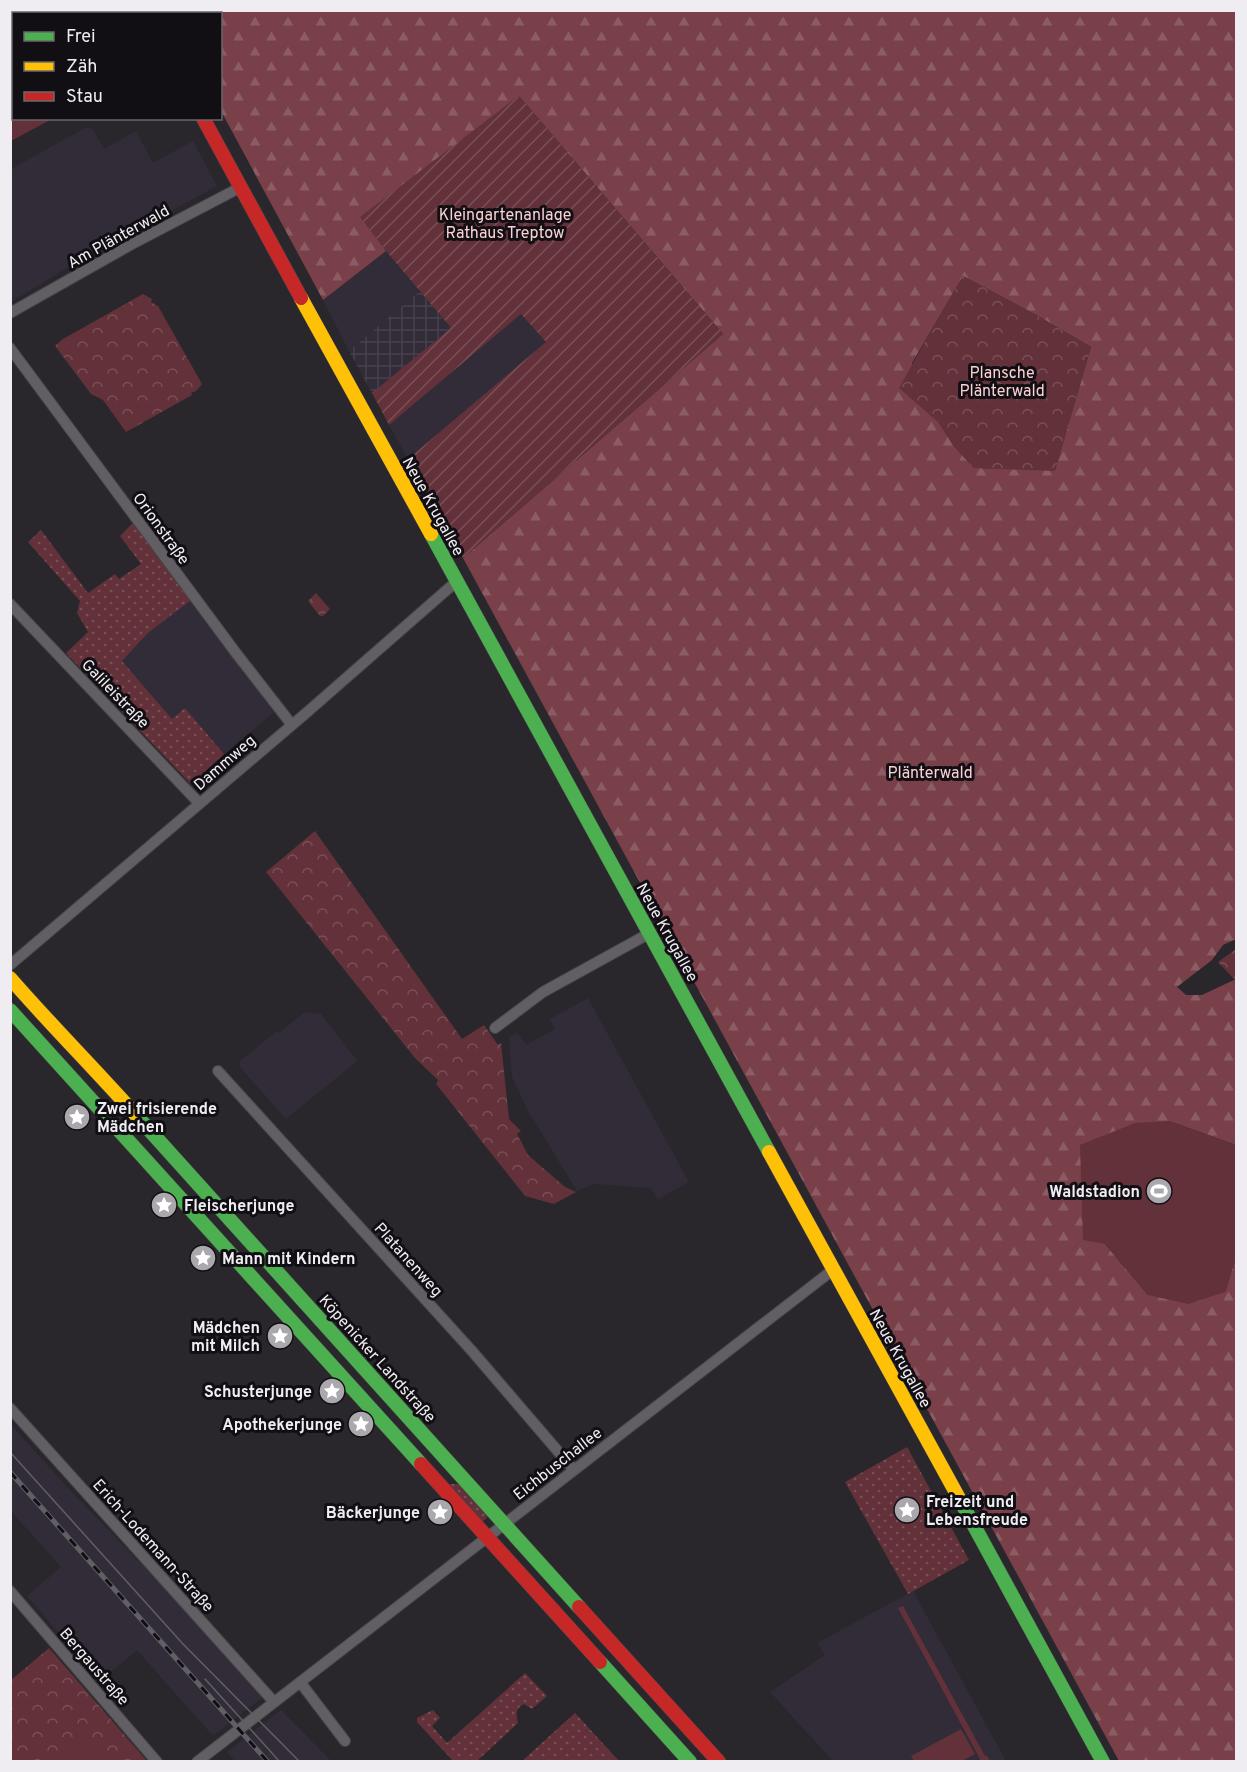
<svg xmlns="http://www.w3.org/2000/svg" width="1247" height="1772" font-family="Overpass,sans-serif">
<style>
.built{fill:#322c39}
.industrial{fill:url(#industrial-grid)}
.grass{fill:url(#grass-dots)}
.forest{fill:url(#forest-firs);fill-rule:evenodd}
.park{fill:url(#park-crowns)}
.garden{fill:url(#garden-furrows)}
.pitch{fill:#633139}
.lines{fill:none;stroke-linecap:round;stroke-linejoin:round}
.street-casing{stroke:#464548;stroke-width:12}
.fast-casing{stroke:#464548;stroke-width:15}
.slow-casing{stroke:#464548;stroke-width:15}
.jam-casing{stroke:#464548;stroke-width:15}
.street{stroke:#615f63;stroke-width:10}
.fast{stroke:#4caf50;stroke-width:14}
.slow{stroke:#ffc107;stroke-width:14}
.jam{stroke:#c62828;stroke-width:14}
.tram{stroke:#605f63;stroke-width:1.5}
.rail-casing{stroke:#605f63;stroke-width:5}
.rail{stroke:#110f13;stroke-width:3;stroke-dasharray:9;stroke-linecap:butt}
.labels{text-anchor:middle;stroke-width:6;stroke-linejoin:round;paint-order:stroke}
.park-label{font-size:16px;fill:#fbd1d4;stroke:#110f13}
.street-label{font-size:16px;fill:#efedf2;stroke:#110f13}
.poi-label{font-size:16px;font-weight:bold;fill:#efedf2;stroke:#110f13;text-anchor:end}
</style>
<defs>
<pattern id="industrial-grid" width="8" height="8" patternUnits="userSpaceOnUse" patternTransform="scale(1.5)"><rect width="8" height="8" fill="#322c39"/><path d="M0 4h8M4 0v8" fill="none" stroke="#46414c"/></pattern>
<pattern id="grass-dots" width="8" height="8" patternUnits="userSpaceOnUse" patternTransform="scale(1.5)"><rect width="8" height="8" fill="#633139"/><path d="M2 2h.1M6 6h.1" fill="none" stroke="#7a4f56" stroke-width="1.8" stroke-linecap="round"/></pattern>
<pattern id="forest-firs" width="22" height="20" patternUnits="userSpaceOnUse" patternTransform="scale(1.5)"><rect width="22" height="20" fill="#794049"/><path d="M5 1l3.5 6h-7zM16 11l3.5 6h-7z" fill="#8c5c64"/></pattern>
<pattern id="park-crowns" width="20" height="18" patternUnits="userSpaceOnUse" patternTransform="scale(1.5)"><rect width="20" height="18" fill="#633139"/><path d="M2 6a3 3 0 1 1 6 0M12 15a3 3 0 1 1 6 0" fill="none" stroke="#7a4f56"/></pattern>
<pattern id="garden-furrows" width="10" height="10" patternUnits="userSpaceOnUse" patternTransform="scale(1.5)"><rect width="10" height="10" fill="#633139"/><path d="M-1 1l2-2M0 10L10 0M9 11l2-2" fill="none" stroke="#7a4f56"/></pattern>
</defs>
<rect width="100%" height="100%" fill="#29272c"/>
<path class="built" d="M87 127 93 130 104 149 136 131 153 163 193 141 217 186 75 263 11 302V169Z
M386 251 420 291 349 351 323 300Z
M521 314 547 343 408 459 389 425Z
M191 600 274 712 224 754 185 708 172 719 122 661 148 633Z
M588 998 689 1182 658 1199 651 1188 594 1184 577 1191 527 1109 512 1077 509 1037 517 1032 526 1045 555 1029 550 1019Z
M305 1012 321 1014 356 1059V1062L286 1119 240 1067 239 1062 277 1031 279 1033Z
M10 1424 70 1490 189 1613 264 1696 213 1736 137 1650 100 1681 27 1596 61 1567 11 1511Z
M913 1591 1006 1761H833L770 1692 825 1655 817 1643Z
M281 1710 305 1734 331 1761H235L227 1752Z"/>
<path class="industrial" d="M420 291 451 329 372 393 349 351Z"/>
<path class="grass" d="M133 523 191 600 148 633 122 661 172 719 185 708 224 754 191 784 66 653 88 632 77 613 80 601 28 542 41 530 88 593 115 574 119 579 141 564 120 536Z
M907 1447 969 1560 908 1594 845 1482Z
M447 1484H462L490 1515 481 1523Z
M525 1673 547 1696 532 1709 524 1704C515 1709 516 1714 518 1723L477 1761H453L417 1722V1718L433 1710 440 1718 432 1726 447 1743Z
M575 1713 619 1761H522Z"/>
<path class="forest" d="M166 11H1236V941L1234 940 1223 945 1212 960 1177 987 1186 995H1202L1236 979V1145L1169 1121 1105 1244 1148 1295 1225 1292 1236 1257V1761H1119L463 558 723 334 519 96 361 217 386 251 323 300 221 111 220 14 168 13ZM963 276 1038 316 1091 347 1055 470 974 468 953 445 939 423 912 363Z"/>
<path class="park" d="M963 276 1038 316 1091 347 1055 471 974 468 953 445 939 423 899 388 933 327Z
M143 294 152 299 151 302 158 306 202 384 196 391 191 393 192 395 126 432 103 400 91 394 55 346 63 339Z
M316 593 330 609 323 616H320L308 601Z
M315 831 462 1039 484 1025 498 1045 501 1043 509 1119 521 1131 517 1134 528 1155 565 1187 576 1192 554 1204 525 1196 436 1084 438 1080 415 1058 266 872Z
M1236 949V979H1234L1218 962Z
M49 1648 147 1761H11L10 1681Z"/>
<path class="garden" d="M519 96 723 334 463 558 408 459 546 342 521 314 389 425 372 393 451 328 386 251 360 217Z"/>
<path class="pitch" d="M13 87 14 118H49L50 120 11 141V88Z
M1169 1121 1236 1145V1257L1225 1292 1188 1304 1148 1295 1105 1244 1083 1240 1080 1145 1135 1123Z
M903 1606 985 1756H987L990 1761H979L980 1759 898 1608Z
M961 1729 975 1754 962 1761H914L911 1756Z
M86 1740 104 1761H65L64 1760Z"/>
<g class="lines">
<defs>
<path id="street" d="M10 313 132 244 241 187
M10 348 236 653 292 725
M10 604 199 803
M10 965 305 714 457 581
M495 1028 543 992 650 933
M218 1071 472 1351 574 1470
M10 1408 274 1702
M10 1591 157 1762
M300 1682 345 1741
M197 1762 834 1269"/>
<path id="fast" d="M144 10 145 14
M431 534 769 1152
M10 1010 421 1464
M134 1113 579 1607
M960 1500 1103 1762
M600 1662 690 1762"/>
<path id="slow" d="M301 298 431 534
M10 978C50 1024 93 1067 134 1113
M769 1152 960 1500"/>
<path id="jam" d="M203 118 301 298
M421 1464 600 1662
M579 1607 719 1762"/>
</defs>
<use href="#street" class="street-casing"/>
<use href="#fast" class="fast-casing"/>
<use href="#slow" class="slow-casing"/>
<use href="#jam" class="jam-casing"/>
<use href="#street" class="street"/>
<use href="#fast" class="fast"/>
<use href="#slow" class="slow"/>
<use href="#jam" class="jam"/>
<path class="tram" d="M10 1452 183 1644 300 1762
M205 1679 280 1762"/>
<defs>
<path id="rail" d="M10 1472 268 1762"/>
</defs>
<use href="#rail" class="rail-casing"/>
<use href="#rail" class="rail"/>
</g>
<defs>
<symbol id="sight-disc" viewBox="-11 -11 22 22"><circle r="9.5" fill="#aaa8ad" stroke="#110f13"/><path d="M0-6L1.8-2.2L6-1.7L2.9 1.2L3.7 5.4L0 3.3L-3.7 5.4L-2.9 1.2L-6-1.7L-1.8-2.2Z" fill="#fff"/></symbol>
<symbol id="stadium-disc" viewBox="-11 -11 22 22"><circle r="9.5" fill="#aaa8ad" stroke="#110f13"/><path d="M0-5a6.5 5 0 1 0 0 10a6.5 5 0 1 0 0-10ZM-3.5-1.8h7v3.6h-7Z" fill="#fff"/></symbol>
</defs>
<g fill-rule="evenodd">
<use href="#sight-disc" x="62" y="1102" width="30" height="30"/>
<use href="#stadium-disc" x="1144" y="1176" width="30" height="30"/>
<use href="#sight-disc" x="149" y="1190" width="30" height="30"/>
<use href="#sight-disc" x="188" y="1243" width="30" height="30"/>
<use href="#sight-disc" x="265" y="1321" width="30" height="30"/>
<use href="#sight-disc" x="317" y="1376" width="30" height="30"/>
<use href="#sight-disc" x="346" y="1409" width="30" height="30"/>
<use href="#sight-disc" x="892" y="1495" width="30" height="30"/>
<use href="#sight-disc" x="425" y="1497" width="30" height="30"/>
</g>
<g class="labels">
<g class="park-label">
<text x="505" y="220">Kleingartenanlage<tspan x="505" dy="18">Rathaus Treptow</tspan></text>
<text x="1002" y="378">Plansche<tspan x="1002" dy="18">Plänterwald</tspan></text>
<text x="930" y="778">Plänterwald</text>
</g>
<g class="street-label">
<text transform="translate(118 236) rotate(-29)" y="6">Am Plänterwald</text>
<text transform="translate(434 506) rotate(61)" y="6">Neue Krugallee</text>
<text transform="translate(162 528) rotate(54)" y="6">Orionstraße</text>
<text transform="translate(116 693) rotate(46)" y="6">Galileistraße</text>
<text transform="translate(224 762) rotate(-41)" y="6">Dammweg</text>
<text transform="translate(668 932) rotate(61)" y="6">Neue Krugallee</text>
<text transform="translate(409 1259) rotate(48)" y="6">Platanenweg</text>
<text transform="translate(378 1358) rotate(48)" y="6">Köpenicker Landstraße</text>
<text transform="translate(901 1358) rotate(61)" y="6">Neue Krugallee</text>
<text transform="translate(557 1463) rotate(-38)" y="6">Eichbuschallee</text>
<text transform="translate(154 1545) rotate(48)" y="6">Erich-Lodemann-Straße</text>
<text transform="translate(95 1666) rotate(49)" y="6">Bergaustraße</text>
</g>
<g class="poi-label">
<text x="97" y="1114" text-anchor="start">Zwei frisierende<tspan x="97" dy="18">Mädchen</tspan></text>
<text x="1140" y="1197">Waldstadion</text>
<text x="184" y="1211" text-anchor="start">Fleischerjunge</text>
<text x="222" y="1264" text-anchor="start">Mann mit Kindern</text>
<text x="260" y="1333">Mädchen<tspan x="260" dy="18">mit Milch</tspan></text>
<text x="312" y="1397">Schusterjunge</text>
<text x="342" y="1430">Apothekerjunge</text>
<text x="926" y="1507" text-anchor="start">Freizeit und<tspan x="926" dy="18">Lebensfreude</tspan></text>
<text x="420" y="1518">Bäckerjunge</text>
</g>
</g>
<rect width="1247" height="1772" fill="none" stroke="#efedf2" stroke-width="24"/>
<rect x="12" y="12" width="210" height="108" fill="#110f13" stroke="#6a686c" stroke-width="1.5"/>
<rect x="24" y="32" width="30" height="9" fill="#4caf50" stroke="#6a686c" stroke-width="1.5"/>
<text x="66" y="42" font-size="18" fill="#efedf2">Frei</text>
<rect x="24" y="62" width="30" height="9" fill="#ffc107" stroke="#6a686c" stroke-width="1.5"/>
<text x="66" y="72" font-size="18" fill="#efedf2">Zäh</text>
<rect x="24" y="92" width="30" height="9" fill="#c62828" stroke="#6a686c" stroke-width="1.5"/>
<text x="66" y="102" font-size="18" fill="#efedf2">Stau</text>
</svg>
